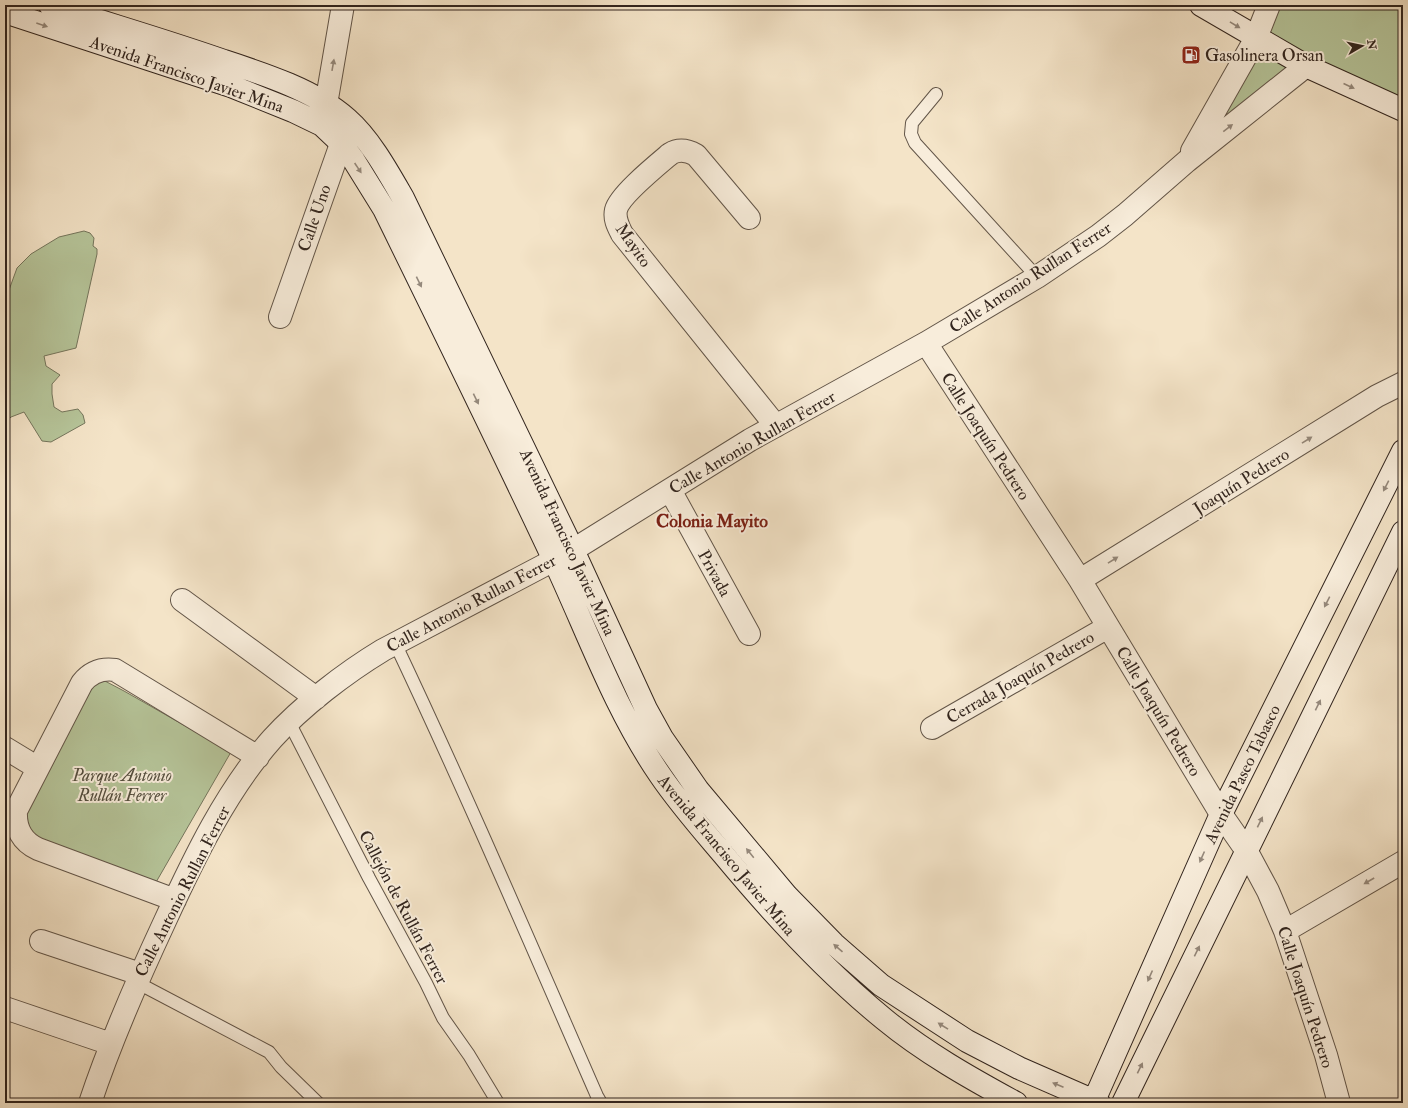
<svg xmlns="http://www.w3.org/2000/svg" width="1408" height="1108" font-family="'IM FELL Double Pica',serif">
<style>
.green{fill:#b6c59a;stroke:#74755c}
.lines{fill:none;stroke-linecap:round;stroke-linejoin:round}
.lane-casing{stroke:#625548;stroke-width:14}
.street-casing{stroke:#625548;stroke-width:24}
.secondary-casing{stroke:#32251e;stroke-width:24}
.lane{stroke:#f8eddb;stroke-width:12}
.street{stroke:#f8eddb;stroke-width:22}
.secondary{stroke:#f8eddb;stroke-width:22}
.oneway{fill:#95897c}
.labels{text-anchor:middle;stroke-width:4;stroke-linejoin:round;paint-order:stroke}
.poi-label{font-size:17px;fill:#32251e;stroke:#f8eddb;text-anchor:start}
.street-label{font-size:17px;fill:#32251e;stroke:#f8eddb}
.park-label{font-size:17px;font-style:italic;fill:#534d3d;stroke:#f8eddb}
.neighbourhood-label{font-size:18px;font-weight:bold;fill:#7a1f14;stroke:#f8eddb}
</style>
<rect width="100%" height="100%" fill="#f4e4c8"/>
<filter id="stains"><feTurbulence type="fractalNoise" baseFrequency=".005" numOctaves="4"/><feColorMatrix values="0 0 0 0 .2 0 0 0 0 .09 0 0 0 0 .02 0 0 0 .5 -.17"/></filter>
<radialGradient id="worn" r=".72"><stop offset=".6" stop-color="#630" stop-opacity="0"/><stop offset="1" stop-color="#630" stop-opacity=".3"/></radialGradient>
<path class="green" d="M1269 5H1403V103L1306 67 1187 161Z
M84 231 90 233 94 238 93 246 97 249V254L76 348 44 356 46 366 60 375 52 384V394L54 407 62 412 78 409 83 415 85 423 51 442 42 441 24 412 11 417 5 423V301L17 268 31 254 59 237Z
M103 680 124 691 231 752 155 884 35 843 19 811 85 690Z"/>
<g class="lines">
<defs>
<path id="lane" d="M936 94 912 123 911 134 915 143 1037 277
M395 643C466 793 531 945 597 1096L601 1103
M289 722 369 878 426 983 443 1018 469 1055 498 1103
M136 982 269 1052 281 1067 318 1103"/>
<path id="street" d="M323 122 343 5
M1192 151 1256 38 1269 5
M749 218 696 155C687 150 678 149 670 154 657 165 619 196 616 210 614 219 618 226 622 234L776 426
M280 317 347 127
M926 343 1080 580 1221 814 1246 850 1268 891 1285 931 1326 1055 1339 1103
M670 490 749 634
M1080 580 1377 396 1403 383
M182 600 316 698
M932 728 1108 627
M5 748 38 768
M175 900 38 849C22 842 15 828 16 811L82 683C90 673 101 668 115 670L258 757
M1285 931 1403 862
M41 941 140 974
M5 1008 111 1044
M90 1103C111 1040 137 981 165 921 194 858 226 791 272 739 302 706 345 673 383 650L573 550 750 440 926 343 1037 277 1098 236 1125 215 1187 161 1306 66"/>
<path id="secondary" d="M50 5C108 24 167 41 224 61 264 74 316 91 347 119 370 139 388 172 403 198L573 550 646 709 662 738 698 790 787 896 834 944 881 985 967 1041 1019 1068 1099 1103
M1201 5 1306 66 1403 110
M5 12 231 86 293 111 322 125 341 143 353 159 384 209C441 325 498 441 553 558 587 630 614 708 660 775 679 803 701 828 723 854 772 913 824 970 884 1019 924 1052 970 1078 1016 1103
M1093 1103 1221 814 1403 451
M1123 1103 1403 532"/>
</defs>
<use href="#lane" class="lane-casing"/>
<use href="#street" class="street-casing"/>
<use href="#secondary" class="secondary-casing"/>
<use href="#lane" class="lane"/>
<use href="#street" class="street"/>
<use href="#secondary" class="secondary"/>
</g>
<defs><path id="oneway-solid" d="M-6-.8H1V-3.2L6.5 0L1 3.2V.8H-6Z"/></defs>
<g class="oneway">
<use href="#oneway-solid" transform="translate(42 25) rotate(19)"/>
<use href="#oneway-solid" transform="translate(1235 25) rotate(31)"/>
<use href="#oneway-solid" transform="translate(333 65) rotate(-80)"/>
<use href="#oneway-solid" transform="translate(1349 86) rotate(24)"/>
<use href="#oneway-solid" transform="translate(1228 128) rotate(-38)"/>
<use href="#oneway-solid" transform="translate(358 168) rotate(56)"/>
<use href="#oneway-solid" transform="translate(419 282) rotate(64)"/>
<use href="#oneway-solid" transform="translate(476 399) rotate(64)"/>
<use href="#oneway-solid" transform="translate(1307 440) rotate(-32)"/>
<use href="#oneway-solid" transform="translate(1386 486) rotate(117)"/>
<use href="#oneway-solid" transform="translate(1113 560) rotate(-32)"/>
<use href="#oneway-solid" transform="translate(1327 602) rotate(117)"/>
<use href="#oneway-solid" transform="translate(1318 705) rotate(-64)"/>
<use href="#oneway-solid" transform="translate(1260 822) rotate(-64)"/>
<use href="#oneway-solid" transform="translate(750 853) rotate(-129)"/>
<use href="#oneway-solid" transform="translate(1202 857) rotate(114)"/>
<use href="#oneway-solid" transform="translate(1369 881) rotate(150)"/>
<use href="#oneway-solid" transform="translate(838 948) rotate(-139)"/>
<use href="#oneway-solid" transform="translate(1197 951) rotate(-64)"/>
<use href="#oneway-solid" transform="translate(1150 976) rotate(114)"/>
<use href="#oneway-solid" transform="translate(943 1026) rotate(-148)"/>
<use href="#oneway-solid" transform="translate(1140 1068) rotate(-64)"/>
<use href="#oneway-solid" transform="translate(1058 1085) rotate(-157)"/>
</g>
<defs>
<symbol id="fuel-square" viewBox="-11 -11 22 22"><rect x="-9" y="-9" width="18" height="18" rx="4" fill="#8f2418" stroke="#f8eddb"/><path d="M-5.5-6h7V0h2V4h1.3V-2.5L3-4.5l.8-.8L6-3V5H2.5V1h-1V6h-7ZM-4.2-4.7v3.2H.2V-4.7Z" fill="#fff"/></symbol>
</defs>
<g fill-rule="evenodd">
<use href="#fuel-square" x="1180" y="44" width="22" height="22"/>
</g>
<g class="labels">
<g class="poi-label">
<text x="1205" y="61">Gasolinera Orsan</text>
</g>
<g class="street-label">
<text transform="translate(187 74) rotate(19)" y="6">Avenida Francisco Javier Mina</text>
<text transform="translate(314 218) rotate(-71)" y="6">Calle Uno</text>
<text transform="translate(634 245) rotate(55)" y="6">Mayito</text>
<text transform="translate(1030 277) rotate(-33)" y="6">Calle Antonio Rullan Ferrer</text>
<text transform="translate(986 436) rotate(57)" y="6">Calle Joaquín Pedrero</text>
<text transform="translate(752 442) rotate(-30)" y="6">Calle Antonio Rullan Ferrer</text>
<text transform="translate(1241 481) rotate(-32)" y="6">Joaquín Pedrero</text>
<text transform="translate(568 542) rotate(65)" y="6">Avenida Francisco Javier Mina</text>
<text transform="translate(715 573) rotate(61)" y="6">Privada</text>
<text transform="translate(471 603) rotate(-28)" y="6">Calle Antonio Rullan Ferrer</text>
<text transform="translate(1020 677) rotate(-30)" y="6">Cerrada Joaquín Pedrero</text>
<text transform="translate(1159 711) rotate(59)" y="6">Calle Joaquín Pedrero</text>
<text transform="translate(1242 774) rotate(-64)" y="6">Avenida Paseo Tabasco</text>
<text transform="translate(727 855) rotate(50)" y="6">Avenida Francisco Javier Mina</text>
<text transform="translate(182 891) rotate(-63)" y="6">Calle Antonio Rullan Ferrer</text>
<text transform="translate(404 907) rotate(62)" y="6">Callejón de Rullán Ferrer</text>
<text transform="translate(1306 997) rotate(72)" y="6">Calle Joaquín Pedrero</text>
</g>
<g class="park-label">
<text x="122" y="781">Parque Antonio<tspan x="122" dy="20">Rullán Ferrer</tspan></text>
</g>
<g class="neighbourhood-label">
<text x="712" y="527">Colonia Mayito</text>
</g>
</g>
<rect width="1408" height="1108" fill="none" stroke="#f4e4c8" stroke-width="20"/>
<rect x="6" y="6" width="1396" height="1096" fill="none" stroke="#32251e" stroke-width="2"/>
<rect x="10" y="10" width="1388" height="1088" fill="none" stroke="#32251e"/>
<g transform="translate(1362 46) rotate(81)" stroke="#f8eddb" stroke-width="3" paint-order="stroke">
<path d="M0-3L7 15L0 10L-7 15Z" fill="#32251e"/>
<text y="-6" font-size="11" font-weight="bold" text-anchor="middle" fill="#32251e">N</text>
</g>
<rect width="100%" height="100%" filter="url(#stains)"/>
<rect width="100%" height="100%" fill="url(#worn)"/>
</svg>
